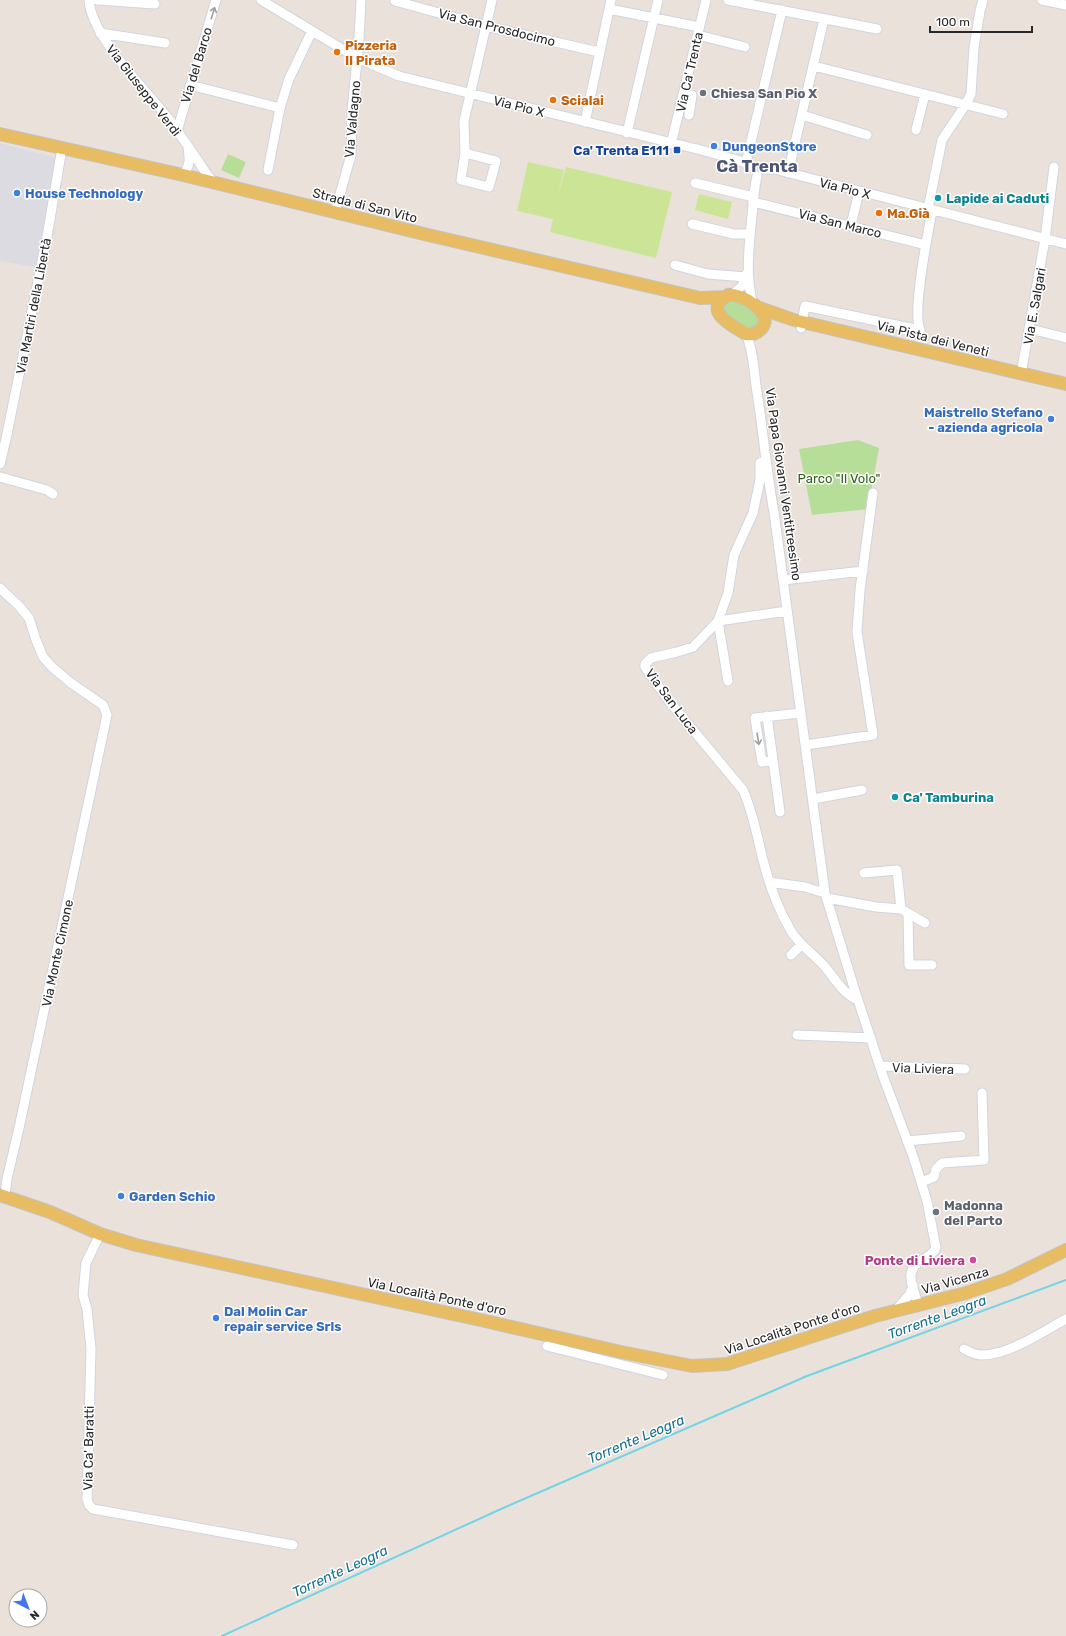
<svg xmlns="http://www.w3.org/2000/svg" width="1066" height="1636" font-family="Rubik,sans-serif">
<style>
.industrial{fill:#dcdbe2}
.green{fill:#b7de99}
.pitch{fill:#cbe496}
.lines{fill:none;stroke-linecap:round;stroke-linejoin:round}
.stream{stroke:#72d3e7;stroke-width:2}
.minor-casing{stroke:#d0d4e0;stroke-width:11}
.major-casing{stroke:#c3c3c3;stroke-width:14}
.minor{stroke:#fff;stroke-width:9}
.major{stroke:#e8bc62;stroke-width:12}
.oneway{stroke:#9e9e9e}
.food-dot{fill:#e8710a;stroke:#fff;stroke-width:1.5}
.worship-dot{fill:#6b7280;stroke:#fff;stroke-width:1.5}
.shop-dot{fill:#3f7fe0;stroke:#fff;stroke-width:1.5}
.transit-dot{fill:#1a4fb4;stroke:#fff;stroke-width:1.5}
.culture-dot{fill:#0f9aa8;stroke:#fff;stroke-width:1.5}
.hotel-dot{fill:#d1479c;stroke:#fff;stroke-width:1.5}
.labels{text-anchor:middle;stroke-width:3;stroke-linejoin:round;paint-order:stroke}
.street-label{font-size:13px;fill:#282828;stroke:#fff}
.food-label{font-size:13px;font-weight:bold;fill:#c56008;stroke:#fff;text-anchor:start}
.worship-label{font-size:13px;font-weight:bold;fill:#5b616d;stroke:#fff;text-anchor:start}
.shop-label{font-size:13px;font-weight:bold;fill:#366cbe;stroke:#fff;text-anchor:start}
.transit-label{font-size:13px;font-weight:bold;fill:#164399;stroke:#fff;text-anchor:end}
.culture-label{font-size:13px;font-weight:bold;fill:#0d838f;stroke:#fff;text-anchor:start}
.park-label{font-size:13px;fill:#31601d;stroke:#fff}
.hotel-label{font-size:13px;font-weight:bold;fill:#b23c85;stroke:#fff;text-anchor:end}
.water-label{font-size:14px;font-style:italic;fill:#15718f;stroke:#fff}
.district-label{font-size:17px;font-weight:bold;fill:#4c5776;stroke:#fff}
</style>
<rect width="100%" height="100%" fill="#eae2da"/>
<path class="industrial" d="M0 143 61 159 40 268 0 261Z"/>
<path class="green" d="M228 154 246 162 239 178 221 170Z
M731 300C741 302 751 308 758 315L759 325 749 329C741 325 709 310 731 300Z
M858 440 879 448 868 509 812 515 799 449Z"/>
<path class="pitch" d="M528 162 564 170 558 196 566 167 672 192 656 258 550 232 553 219 517 211Z
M699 194 732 202 728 219 695 210Z"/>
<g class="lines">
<path class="stream" d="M222 1636 501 1509 807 1376 1066 1280"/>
<defs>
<path id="minor" d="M89 0C91 36 145 89 168 118 182 137 195 156 208 176L214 182
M97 0 155 4
M261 0 357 58 399 76 701 150 741 161 752 167
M728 0 877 29
M1042 0 1066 5
M395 1 486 26 599 52
M609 9 699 27
M100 33 165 43
M698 35 745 47
M814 66 1003 114
M190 85 280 108
M689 115 692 95
M802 115 867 135
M585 122 611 0
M916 130 925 94
M177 131 216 0
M627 133 658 0
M671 144 706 0
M465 153 496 161 489 187 461 180 465 153 464 121 492 0
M746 163 782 10
M763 169H774L1066 244
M268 170 280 108 289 79 312 31
M788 173 824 19
M183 175C190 166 190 159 188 148
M695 183 754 197
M753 202 926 245
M928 209 942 140 966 104 971 94 974 47 980 11 983 0
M335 212 351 155 352 111 359 39 361 0
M692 224 734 234H750
M851 225 859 192
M675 265 708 274 746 277
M732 295 742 286 747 273
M753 304C745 277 749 245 752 216 753 203 754 189 757 176
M801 328 805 306 920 330C912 311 928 234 932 210
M1030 329 1066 338
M746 334C753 350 754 369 756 386 763 428 766 470 774 512L825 893 855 991 883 1076 913 1156 927 1201 936 1248C933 1254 928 1257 922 1260 902 1272 914 1287 918 1305
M1021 374 1045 239 1054 167
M765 461 760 463V480L753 513 734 555 728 593 718 621 693 647 677 652 651 658 645 664V667L669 701 743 790C753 812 757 836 763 860 769 884 778 909 791 931 800 946 815 955 826 968 835 979 845 996 858 1000
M0 464 6 439 47 237 62 148
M0 477 47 490 53 494
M783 580 863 571
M0 588 19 606 29 618 36 640 43 657 52 667 71 683 103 705 107 715 19 1128 7 1179 5 1196
M728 681 718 621 787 611
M767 716 780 812
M806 745 873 735 857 632 860 590 873 493
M772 761 762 762 755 718 800 713
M813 799 862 790
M864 873 897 870 901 909
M769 882 805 887 825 893
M827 898 876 907 901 909 925 923
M908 914 909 965H932
M791 955 801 945
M797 1035 871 1038
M880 1066 965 1069
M907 1141 961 1136
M921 1182 934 1177 936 1169 942 1163 984 1160 982 1093
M100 1234 86 1263 83 1295 87 1309 91 1349 87 1499 89 1505 93 1509 293 1545
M896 1310 910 1294 913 1285
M547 1346 663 1375
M964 1349C970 1352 975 1355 982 1355 1009 1355 1042 1332 1066 1319"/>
<path id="major" d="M0 134 183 175 428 235 700 298 725 297
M728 295C741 293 776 313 761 329 757 333 752 335 746 334 733 326 701 311 728 295Z
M760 308 794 320 1066 384
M0 1195 50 1212 100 1234 136 1245 485 1321 621 1352 692 1366 727 1364 875 1316 966 1293 1007 1279 1066 1250"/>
</defs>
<use href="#minor" class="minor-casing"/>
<use href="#major" class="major-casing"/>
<use href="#minor" class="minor"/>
<use href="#major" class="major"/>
</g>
<defs><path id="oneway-shaft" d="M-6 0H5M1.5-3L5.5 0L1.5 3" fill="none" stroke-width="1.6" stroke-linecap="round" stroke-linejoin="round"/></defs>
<g class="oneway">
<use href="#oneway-shaft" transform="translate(213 13) rotate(-73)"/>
<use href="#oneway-shaft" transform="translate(758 739) rotate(81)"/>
</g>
<g class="food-dot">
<circle cx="337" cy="52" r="4"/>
<circle cx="553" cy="100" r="4"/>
<circle cx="879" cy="213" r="4"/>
</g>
<g class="worship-dot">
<circle cx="703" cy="93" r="4"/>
<circle cx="936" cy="1212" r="4"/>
</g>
<g class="shop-dot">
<circle cx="714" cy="146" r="4"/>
<circle cx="17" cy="193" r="4"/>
<circle cx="1051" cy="419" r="4"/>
<circle cx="121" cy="1196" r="4"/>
<circle cx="216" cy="1318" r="4"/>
</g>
<rect class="transit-dot" x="673" y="146" width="8" height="8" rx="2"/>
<g class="culture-dot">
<circle cx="938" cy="198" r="4"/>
<circle cx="895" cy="797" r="4"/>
</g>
<circle class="hotel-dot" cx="973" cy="1260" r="4"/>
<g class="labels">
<g class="street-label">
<text transform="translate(497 27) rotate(14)" y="5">Via San Prosdocimo</text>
<text transform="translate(196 65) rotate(-73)" y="5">Via del Barco</text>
<text transform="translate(689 72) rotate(-77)" y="5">Via Ca' Trenta</text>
<text transform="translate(144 90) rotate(52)" y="5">Via Giuseppe Verdi</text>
<text transform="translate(519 106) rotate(14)" y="5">Via Pio X</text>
<text transform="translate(352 119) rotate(-85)" y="5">Via Valdagno</text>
<text transform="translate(845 188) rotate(14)" y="5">Via Pio X</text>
<text transform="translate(365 205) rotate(14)" y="5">Strada di San Vito</text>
<text transform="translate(840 223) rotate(14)" y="5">Via San Marco</text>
<text transform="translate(33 306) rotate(-79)" y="5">Via Martiri della Libertà</text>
<text transform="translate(1034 306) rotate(-80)" y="5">Via E. Salgari</text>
<text transform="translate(933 338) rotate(14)" y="5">Via Pista dei Veneti</text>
<text transform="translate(784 484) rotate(82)" y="5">Via Papa Giovanni Ventitreesimo</text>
<text transform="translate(672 701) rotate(53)" y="5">Via San Luca</text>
<text transform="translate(57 953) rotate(-78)" y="5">Via Monte Cimone</text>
<text transform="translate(923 1068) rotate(2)" y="5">Via Liviera</text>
<text transform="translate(955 1280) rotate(-16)" y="5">Via Vicenza</text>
<text transform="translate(437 1296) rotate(12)" y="5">Via Località Ponte d'oro</text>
<text transform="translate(792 1328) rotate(-18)" y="5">Via Località Ponte d'oro</text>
<text transform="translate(88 1448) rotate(-89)" y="5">Via Ca' Baratti</text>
</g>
<g class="food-label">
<text x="345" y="50">Pizzeria<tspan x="345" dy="15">Il Pirata</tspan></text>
<text x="561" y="105">Scialai</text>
<text x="887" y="218">Ma.Già</text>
</g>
<g class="worship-label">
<text x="711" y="98">Chiesa San Pio X</text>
<text x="944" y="1210">Madonna<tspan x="944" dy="15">del Parto</tspan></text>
</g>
<g class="shop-label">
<text x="722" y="151">DungeonStore</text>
<text x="25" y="198">House Technology</text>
<text x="1043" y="417" text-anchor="end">Maistrello Stefano<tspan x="1043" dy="15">- azienda agricola</tspan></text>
<text x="129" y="1201">Garden Schio</text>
<text x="224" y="1316">Dal Molin Car<tspan x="224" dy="15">repair service Srls</tspan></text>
</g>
<g class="transit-label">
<text x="669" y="155">Ca' Trenta E111</text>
</g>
<g class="culture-label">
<text x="946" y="203">Lapide ai Caduti</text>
<text x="903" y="802">Ca' Tamburina</text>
</g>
<g class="park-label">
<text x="839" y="483">Parco "Il Volo"</text>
</g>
<g class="hotel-label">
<text x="965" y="1265">Ponte di Liviera</text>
</g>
<g class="water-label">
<text transform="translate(937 1317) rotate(-20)" y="5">Torrente Leogra</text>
<text transform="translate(636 1439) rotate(-23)" y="5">Torrente Leogra</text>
<text transform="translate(340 1571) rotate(-25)" y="5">Torrente Leogra</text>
</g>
<g class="district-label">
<text x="757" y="172">Cà Trenta</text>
</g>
</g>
<g transform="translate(28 1608) rotate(138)"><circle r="19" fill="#ffffff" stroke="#a9a9a9"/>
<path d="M0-3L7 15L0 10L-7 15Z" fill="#4373ef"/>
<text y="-6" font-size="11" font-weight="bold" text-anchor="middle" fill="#282828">N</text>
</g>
<path d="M930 26v6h102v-6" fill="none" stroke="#282828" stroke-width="2"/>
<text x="936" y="26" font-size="12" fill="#282828" stroke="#ffffff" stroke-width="3" paint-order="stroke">100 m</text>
</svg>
